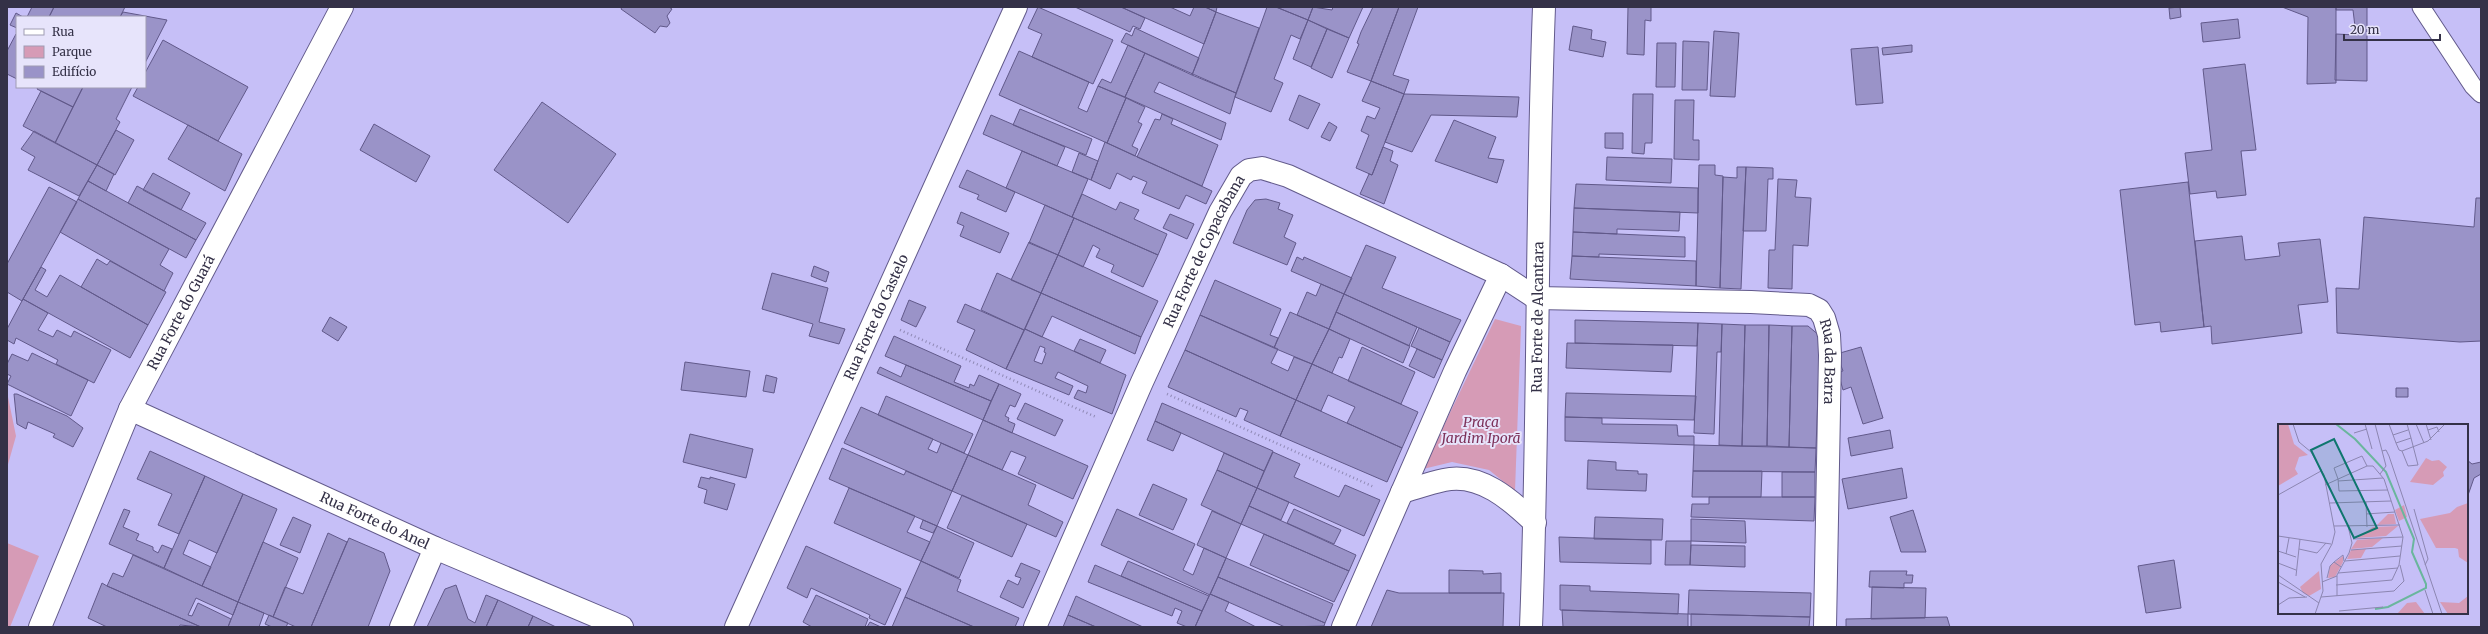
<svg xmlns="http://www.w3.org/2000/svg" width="2488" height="634" font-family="Merriweather,serif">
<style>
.green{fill:#d69bb6}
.building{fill:#9a93c8;stroke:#61598a;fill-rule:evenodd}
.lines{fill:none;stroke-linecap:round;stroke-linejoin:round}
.lane-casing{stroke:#625a8b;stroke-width:19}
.street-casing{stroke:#625a8b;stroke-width:24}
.path{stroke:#8f89b5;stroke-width:2.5;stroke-dasharray:1 3;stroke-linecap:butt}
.lane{stroke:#fff;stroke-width:17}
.street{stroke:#fff;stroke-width:22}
.labels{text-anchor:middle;stroke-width:4;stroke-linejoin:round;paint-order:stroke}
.street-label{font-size:14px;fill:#343147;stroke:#e7e4fb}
.park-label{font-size:14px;font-style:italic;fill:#7d3159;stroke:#e7e4fb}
.inset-river{fill:none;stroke:#6ab69d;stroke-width:2}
.inset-road{fill:none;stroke:#8c86b1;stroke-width:1}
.view{fill:#0f766e;fill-opacity:0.15;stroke:#0f766e;stroke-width:2}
.inset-edge{fill:none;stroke:#343147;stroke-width:2}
</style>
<rect width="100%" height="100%" fill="#c6bff7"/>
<path class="green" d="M1495 319 1521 326 1515 491 1489 470 1452 462 1423 469Z
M7 392 16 436 7 468Z
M7 543 39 556 10 627H7Z"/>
<path class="building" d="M32 7H54L49 17H27Z
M54 7H125L120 17H49Z
M622 7H669L672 9 667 16 670 23 667 27 660 26 655 33 621 9Z
M1038 7 1113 40 1093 84 1032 57 1042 34 1028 28Z
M1075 7H1121L1145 18 1140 29 1133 26 1130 32Z
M1121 7H1170L1190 16 1194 7H1205L1216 12 1204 44Z
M1205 7H1217L1216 12Z
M1267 7H1276L1308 20 1300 39 1291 35 1274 79 1283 83 1271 112 1235 97Z
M1276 7H1313L1308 20Z
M1313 7 1332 10 1333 7H1363L1349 38 1308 20Z
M1373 7H1399L1371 81 1347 72 1359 44 1357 43 1361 32Z
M1399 7H1418L1393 75 1409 80 1404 94 1371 81Z
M1628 7H1651V21L1645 20 1644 55 1627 54Z
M2180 7 2181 17 2170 19 2169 8Z
M2282 7H2336V83L2307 84 2308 17Z
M2336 7H2367V81L2335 80 2336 34 2356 35 2353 10H2336Z
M123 12 167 20 145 63V17H120Z
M1216 12 1259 28 1236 93 1192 75Z
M16 13 23 17H17V28L10 25Z
M2238 19 2240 38 2203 42 2201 23Z
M1308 20 1327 29 1311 67 1293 59Z
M1573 26 1592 30 1591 39 1606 42 1603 57 1569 50Z
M1135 28 1199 58 1192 75 1121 42 1126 33 1132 36Z
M1327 29 1349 38 1332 78 1311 68Z
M1714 31 1739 33 1735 97 1710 96Z
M16 34H17V79L7 74V51Z
M163 40 248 87 218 141 133 96 138 87H145V73Z
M1683 41 1709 42 1707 90H1682Z
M1657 43H1676L1675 87H1656Z
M1128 45 1145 53 1125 97 1098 86 1102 79 1111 83Z
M1912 45V52L1883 55 1882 48Z
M1878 47 1883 103 1856 105 1851 49Z
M1019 51 1089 82 1078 108 1087 112 1098 86 1126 98 1107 143 999 95Z
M1145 53 1236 93 1230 114 1159 82 1154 92 1226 123 1221 140 1125 97Z
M2245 64 2256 150 2241 151 2246 195 2217 198 2216 191 2190 194 2185 153 2212 150 2203 69Z
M1371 81 1404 94 1372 175 1356 168 1369 135 1361 131 1367 116 1375 119 1380 108 1362 101Z
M38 87H83L73 107 37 89Z
M83 87H132L116 119 120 122 97 165 55 143Z
M41 91 73 107 55 143 23 126Z
M1404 94 1519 97 1517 117 1431 115 1412 152 1385 142Z
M1633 94H1653L1652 143H1645L1644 154 1632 153Z
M1299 95 1320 104 1308 129 1289 120Z
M1126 98 1145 107 1138 122 1142 124 1132 146 1138 149 1135 156 1107 143Z
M1675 100H1694L1693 140H1699V160L1674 159Z
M542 102 616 154 568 223 494 170Z
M1020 109 1092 139 1086 155 1013 125Z
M1162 114 1173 119 1171 124 1218 145 1202 186 1137 157 1155 119 1160 120Z
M991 115 1065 147 1057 166 983 134Z
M1454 120 1496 137 1488 158 1504 160 1497 183 1435 161Z
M1329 122 1337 127 1330 141 1321 137Z
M374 124 430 156 416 182 360 150Z
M188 125 242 154 225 191 168 159Z
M116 130 134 140 115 175 97 165Z
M34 131 97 165 79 196 28 170 35 157 21 149Z
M1605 133H1623V149L1605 148Z
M1105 142 1212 191 1206 204 1186 195 1179 209 1142 193 1147 182 1133 176 1131 180 1117 173 1110 189 1091 180Z
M1383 147 1393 151 1390 161 1398 165 1384 204 1360 194 1369 174 1372 175Z
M1022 151 1088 179 1072 217 1006 188Z
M1079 153 1098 161 1091 180 1072 172Z
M1607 157 1672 159 1671 183 1606 180Z
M97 165 114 174 106 191 88 181Z
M1699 165H1715V175L1723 176 1720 288 1696 286Z
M1737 167H1746L1741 289 1720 288 1723 177 1737 178Z
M1746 167 1773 168V179H1768L1766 231H1743Z
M967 170 1015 192 1006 212 977 199 979 195 959 187Z
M153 173 190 193 181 210 143 190Z
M1778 179 1797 180 1795 197 1811 198 1808 246 1793 245 1792 289 1768 288 1769 250H1775Z
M88 181 196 240 186 258 78 199Z
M2188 182 2204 327 2161 332 2160 322 2135 325 2120 190Z
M1576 184 1698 188V213L1574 208Z
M137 186 206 223 196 240 128 203Z
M49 187 77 202 22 301 7 292V264Z
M1082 194 1116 210 1120 202 1139 210 1134 219 1167 234 1158 255 1072 217Z
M2476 198H2481V341L2460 342 2337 333 2336 288 2359 289 2364 217 2474 227Z
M78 199 169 249 160 265 173 273 164 291 60 232Z
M1266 199 1280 203 1278 209 1293 215 1284 237 1296 243 1287 265 1233 243 1247 210 1255 200Z
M1045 205 1074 218 1058 255 1029 243Z
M1574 208 1680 212 1679 231 1617 229V234L1573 232Z
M961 212 1009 233 1000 253 960 236 964 226 957 223Z
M1170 214 1194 224 1187 239 1163 228Z
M1074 218 1158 255 1143 287 1111 272 1114 265 1096 257 1100 249 1093 245 1083 267 1058 255Z
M1573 232 1685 237V257L1599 254V257L1572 256Z
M2242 236 2245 260 2280 256 2278 243 2320 239 2328 302 2298 305 2302 333 2212 344 2211 326 2204 327 2195 241Z
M1029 242 1058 255 1041 293 1011 280Z
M1366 245 1396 257 1382 288 1461 320 1450 342 1344 294Z
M1058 255 1158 301 1141 337 1041 293Z
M1572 256 1696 261V286L1570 279Z
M1297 257 1303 260 1304 257 1352 278 1344 294 1291 271Z
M97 259 107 265 110 261 166 292 148 325 81 287Z
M814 266 829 272 826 282 811 276Z
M41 267 46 270 35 290 47 297 60 275 148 325 130 358 23 299Z
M772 273 828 288 819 322 845 329 839 344 809 336 813 324 762 309Z
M997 273 1041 293 1024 330 981 310Z
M1215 280 1281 309 1270 335 1278 338 1274 348 1200 315Z
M1321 284 1344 294 1329 329 1297 315 1307 292 1316 296Z
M1041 293 1141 337 1135 354 1052 316 1042 337 1025 329Z
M1344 294 1417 327 1409 346 1336 312Z
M23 299 48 313 38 330 53 337 57 330 71 337 74 331 111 350 94 383 56 364 58 360 16 338 14 344 7 340V329Z
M909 300 926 307 916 327 901 320Z
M965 304 1024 330 1006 369 966 350 975 330 957 322Z
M1290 312 1329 329 1312 364 1274 348Z
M1336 312 1410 346 1403 363 1329 329Z
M1200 315 1278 349 1271 363 1288 371 1294 357 1312 364 1296 400 1185 350Z
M330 317 347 327 338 341 322 331Z
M1575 320 1698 323 1697 346 1575 343Z
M1698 323 1722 324 1721 352H1717L1714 434 1694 433Z
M1722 324 1745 325 1742 446 1719 445Z
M1745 325H1769L1767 446H1742Z
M1769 325 1792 326 1789 447 1767 446Z
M1792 326H1808L1820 336 1816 448 1789 447Z
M1419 328 1450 342 1442 360 1411 346Z
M1025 329 1126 375 1112 414 1074 398 1078 390 1086 393 1088 386 1058 372 1055 378 1073 386 1069 395 1006 369ZM1040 346 1045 348 1044 352 1046 353 1042 364 1034 361Z
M1329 329 1350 339 1342 358 1339 357 1332 373 1312 364Z
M894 336 961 366 954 382 969 388 970 384 974 386 979 375 999 384 991 401 885 356Z
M1080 339 1106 350 1100 363 1074 351Z
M1567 343 1673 345 1671 372 1566 368Z
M1362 347 1415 372 1401 404 1348 381Z
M1861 347 1883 418 1863 424 1851 387 1843 390 1838 372 1843 371 1839 360 1840 353Z
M1417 349 1442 360 1434 378 1409 366Z
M1185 350 1296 400 1280 436 1244 420 1248 411 1240 408 1236 417 1168 387Z
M32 353 88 380 71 416 7 384 11 376 7 374V364L12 354 28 361Z
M685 362 750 371 746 397 681 390Z
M1312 364 1418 412 1402 448 1347 423 1355 407 1328 395 1321 411 1296 400Z
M906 365 991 401 983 420 877 373 880 367 901 377Z
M766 375 777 378 774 393 763 391Z
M999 384 1021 394 1015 407 1010 405 1005 416 1009 418 1008 421 1015 424 1012 433 983 420Z
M2396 388H2408V397H2396Z
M1566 393 1696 396 1694 420 1565 417Z
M14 394H17L67 416 83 428 73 447 53 437 55 434 28 422 26 429 17 424Z
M886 396 973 434 964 453 878 415Z
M1296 400 1402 448 1387 482 1280 436Z
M1025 403 1063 420 1055 436 1017 419Z
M1162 403 1273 451 1264 471 1155 421Z
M861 407 933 439 928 449 937 453 941 443 968 455 952 491 844 443Z
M1565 417 1602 418V424L1677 425 1678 436H1694V445L1565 441Z
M983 420 1088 466 1073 499 1018 474 1026 457 1011 451 1002 470 968 455Z
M1155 421 1181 433 1173 451 1147 440Z
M1890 430 1893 448 1851 456 1848 438Z
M690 434 753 449 746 478 683 462Z
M1694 445 1816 448 1815 472 1693 471Z
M842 448 904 475 906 471 952 491 937 526 829 479Z
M150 451 205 476 179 534 158 525 172 494 137 479Z
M1273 452 1300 464 1294 477 1339 497 1345 485 1380 500 1364 536 1257 488Z
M1224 453 1264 471 1257 488 1217 470Z
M968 455 1036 485 1028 505 1063 522 1056 537 952 491Z
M1588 460 1616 462V470L1638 471V474H1647L1646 491 1587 489Z
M2467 460 2472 464 2481 462V474L2474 478 2467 498Z
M1902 468 1907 498 1848 509 1842 479Z
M1217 470 1257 488 1241 524 1201 505Z
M1693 471H1762L1761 497H1692Z
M1782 472H1815V497H1782Z
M205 476 243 494 217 553 189 540 183 554 211 567 202 586 164 568Z
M701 477 710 479V477L735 484 727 510 704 503 707 490 698 487Z
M1153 484 1187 499 1173 530 1139 515Z
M849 488 915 516 907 532 930 542 921 561 834 523Z
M1257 488 1289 502 1281 520 1249 506Z
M243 494 277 509 238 602 202 586Z
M962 495 1027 524 1012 557 947 528Z
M1709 497H1815L1814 521 1691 517 1692 504H1709Z
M1249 506 1356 555 1349 571 1241 524Z
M124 509 130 511 123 527 139 534 136 540 153 547V550L158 553 162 545 172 549 164 568 109 544Z
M1117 509 1195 544 1183 570 1193 575 1204 548 1226 558 1210 595 1101 545Z
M1294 509 1341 530 1334 544 1287 523Z
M1913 510 1926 552H1901L1890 517Z
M1212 511 1241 524 1226 558 1197 545Z
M293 517 311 525 300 553 280 545Z
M1595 517 1663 519 1662 540 1594 539Z
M1691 519 1745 521 1746 543 1691 541Z
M923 520 937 526 933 533 920 528Z
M937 526 974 543 959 578 921 561Z
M328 533 347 542 311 627H296L273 617 285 587 303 594Z
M1264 534 1349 571 1334 602 1250 565Z
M1559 537 1651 540V564L1560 562Z
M349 538 384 553 390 571 368 627H311Z
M1666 541H1691L1690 565H1665Z
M263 542 298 558 273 617 238 602Z
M1691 545 1745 546V567L1690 565Z
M806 546 901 589 885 625 869 618 870 615 811 588 807 598 787 588Z
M133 555 238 602 233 615 196 598 188 615 192 616 198 603 231 619 228 627H201L107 586 113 573 123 577Z
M1226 558 1333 604 1325 623 1218 577Z
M2174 560 2181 608 2146 613 2138 566Z
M921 561 961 580 957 591 1019 618 1015 627H974L905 597Z
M1128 561 1209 596 1202 611 1121 576Z
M1021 563 1040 571 1023 608 1000 597 1008 580 1018 585 1021 578 1015 576Z
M1095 565 1202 611 1195 627H1187L1177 623 1182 611 1175 608 1172 616 1088 582Z
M1449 570 1483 571V574L1501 573V593H1449Z
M1870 571H1907L1906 575H1913L1912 583H1904V588L1869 587Z
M1218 577 1325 623 1324 626 1285 627 1210 594Z
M102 583 107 586 201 627 180 625 179 627H107L88 618Z
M456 585 468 619 475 623 486 595 498 600 486 627H427L445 589Z
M1560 585 1590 586V591L1679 594 1678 614 1560 610Z
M1872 587 1926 588 1925 618 1871 619Z
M1387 590 1399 593H1504L1503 627H1371Z
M1689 590 1811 593 1810 617 1688 614Z
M1210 594 1229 602 1225 611 1256 627H1195Z
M816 595 868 619 865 627H812L803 622Z
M1076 596 1082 599 1143 627H1096L1068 615Z
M905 597 974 627H892Z
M498 600 533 616 528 627H486Z
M238 602 264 613 259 627H228Z
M1562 610 1688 614V627H1563Z
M1691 614 1810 617 1809 627H1691Z
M269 615 288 623 286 627H272L265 624Z
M1068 615 1096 627H1063Z
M533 616 556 627H528Z
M1947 617 1950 627H1846V619Z
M870 622 881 627H867Z"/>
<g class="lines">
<defs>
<path id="lane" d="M2421 7 2473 86 2481 94"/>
<g id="street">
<path id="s1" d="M130 409 435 548 622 627"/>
<path d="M1402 492C1416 488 1430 483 1444 480 1480 472 1511 500 1535 523"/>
<path id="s2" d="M40 627 130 409 342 7"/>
<path d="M401 627 435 548"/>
<path id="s3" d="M736 627 1016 7"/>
<path id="s4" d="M1035 627 1142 382 1220 212 1241 176 1249 170 1262 168 1288 176 1501 275 1536 298 1751 302 1809 305 1819 310 1824 318 1829 335 1830 355 1825 627"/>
<path d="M1343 627 1455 371 1501 275"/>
<path id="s5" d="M1531 627C1539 420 1536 214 1544 7"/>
</g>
</defs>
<use href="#lane" class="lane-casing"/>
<use href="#street" class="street-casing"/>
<path class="path" d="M900 330 1096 417
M1167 394 1374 487"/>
<use href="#lane" class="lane"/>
<use href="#street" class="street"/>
</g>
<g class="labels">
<g class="street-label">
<text dy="5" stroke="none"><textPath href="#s4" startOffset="412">Rua Forte de Copacabana</textPath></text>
<text dy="5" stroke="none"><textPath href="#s2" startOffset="345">Rua Forte do Guará</textPath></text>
<text dy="5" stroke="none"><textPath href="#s3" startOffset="340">Rua Forte do Castelo</textPath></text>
<text dy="5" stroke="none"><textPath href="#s5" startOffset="310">Rua Forte de Alcantara</textPath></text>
<text dy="5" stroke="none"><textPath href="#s4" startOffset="1161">Rua da Barra</textPath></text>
<text dy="5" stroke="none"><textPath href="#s1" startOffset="269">Rua Forte do Anel</textPath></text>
</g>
<g class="park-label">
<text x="1481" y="427">Praça<tspan x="1481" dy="16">Jardim Iporã</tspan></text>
</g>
</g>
<g transform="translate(2278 424)">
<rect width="190" height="190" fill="#c6bff7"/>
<path d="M0 0H10L16 20 30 31 21 33 17 45 20 50 0 62ZM148 34 154 37 161 36 169 43 165 48 166 52 155 61 132 58ZM190 79V139L181 133 180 125 177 124H158L142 95 172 89 179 83ZM126 81 129 93 121 97 117 86ZM110 90H116L118 100 99 101ZM120 102 108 112 79 114 95 103ZM105 114 94 123 73 125 79 116ZM88 125 83 134 69 135 73 126ZM65 132V138L57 153 50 154 52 142ZM41 147 43 165 31 172 25 169 22 163ZM190 172V190H170L162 178 181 179ZM138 178 147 190H119L129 179Z" fill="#d69bb6"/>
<path class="inset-river" d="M58 0 77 15 108 48 136 115 134 128 148 160V164L110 183 97 185"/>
<path class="inset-road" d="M15 0 21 18 33 28 46 51 57 108 54 120 43 140 45 167 37 190M87 0 94 25M97 0 108 42 102 50M111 0 118 19 133 14 140 41 130 42 124 27M129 0 133 14M138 0 146 19M148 0 153 16M150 6 159 3 161 8M76 9 89 5M115 11 130 6M118 19 121 26 124 27 150 17 167 0M104 27 108 26 111 32 164 190M89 42 84 32 56 44 60 55 61 67 110 66M60 57 105 54M47 61 89 42H95L106 55 125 113 121 141 114 156 58 161M0 71 43 47M88 78 89 103M52 79 113 77M136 85 150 135 147 141M88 90 117 88M56 102 122 101M0 112 53 120M75 115 125 113M21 125 39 129 48 119M73 126 124 122M0 127 18 133M8 130 11 114M67 137 122 132M0 139 18 146M63 143 56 138 65 131 66 137M60 149 120 144M0 151 41 179M18 152 22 115M49 154 52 142 56 138M0 158 27 173M44 158 59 152M147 166 155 190M59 172V151L71 129 74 119 70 102M43 173 116 167 126 157 122 141M0 181 11 174 29 173M61 187 105 183"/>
<path class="view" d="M56 15 99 104 76 114 33 26Z"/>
<rect width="190" height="190" class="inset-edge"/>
</g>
<rect width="2488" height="634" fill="none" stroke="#343147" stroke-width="16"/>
<rect x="16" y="16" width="130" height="72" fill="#e7e4fb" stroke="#9f9cb3"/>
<rect x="24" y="29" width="20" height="6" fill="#ffffff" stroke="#9f9cb3"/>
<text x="52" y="36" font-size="12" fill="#343147">Rua</text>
<rect x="24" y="46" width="20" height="12" fill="#d69bb6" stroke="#9f9cb3"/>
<text x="52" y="56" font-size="12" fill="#343147">Parque</text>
<rect x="24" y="66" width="20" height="12" fill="#9a93c8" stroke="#9f9cb3"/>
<text x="52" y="76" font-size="12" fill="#343147">Edifício</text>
<path d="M2344 34v6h96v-6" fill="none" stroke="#343147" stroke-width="2"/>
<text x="2350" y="34" font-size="12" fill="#343147" stroke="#e7e4fb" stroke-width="3" paint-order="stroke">20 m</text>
</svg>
